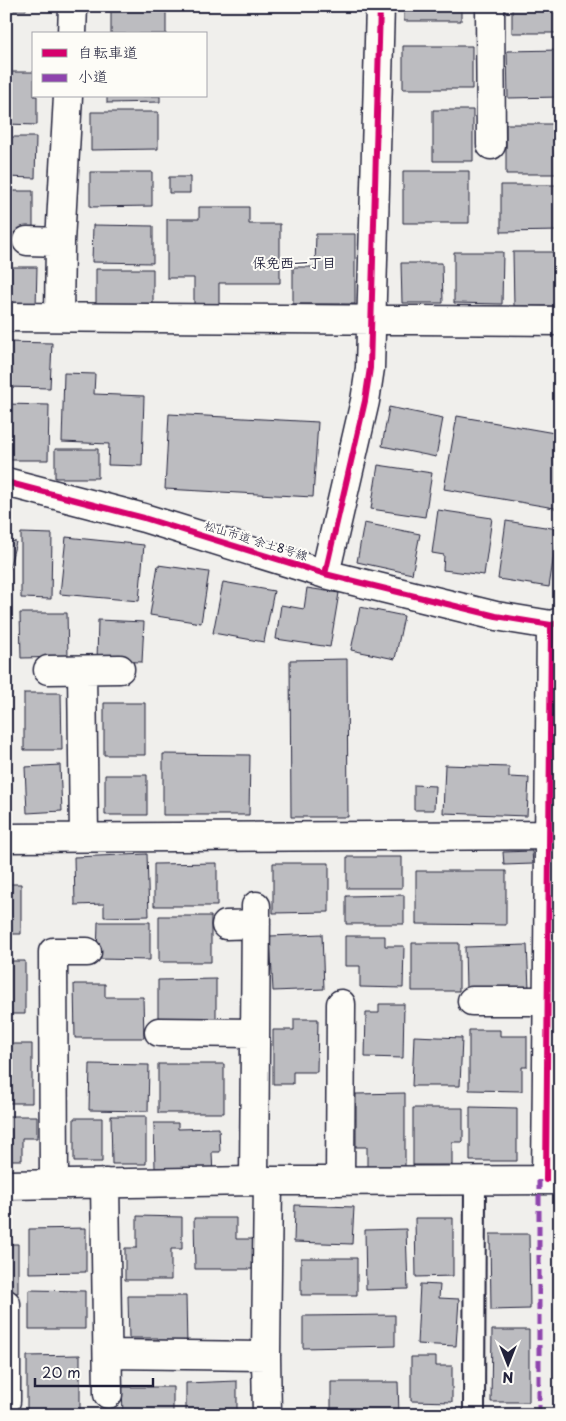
<svg xmlns="http://www.w3.org/2000/svg" width="566" height="1421" font-family="'Playpen Sans','Klee One',sans-serif">
<style>
.building{fill:#bcbcc0;stroke:#22223b}
.lines{fill:none;stroke-linecap:round;stroke-linejoin:round}
.service-casing{stroke:#22223b;stroke-width:24}
.minor-casing{stroke:#22223b;stroke-width:31}
.service{stroke:#fdfcf7;stroke-width:20}
.minor{stroke:#fdfcf7;stroke-width:28}
.quiet{stroke:#8e44ad;stroke-width:5;stroke-dasharray:10 5;stroke-linecap:butt}
.cycleway-casing{stroke:#fdfcf7;stroke-width:9}
.cycleway{stroke:#d6006c;stroke-width:6}
.labels{text-anchor:middle;stroke-width:4;stroke-linejoin:round;paint-order:stroke}
.street-label{font-size:12px;fill:#22223b;stroke:#fdfcf7}
.neighbourhood-label{font-size:14px;font-weight:bold;fill:#22223b;stroke:#fdfcf7}
</style>
<rect width="100%" height="100%" fill="#f0efec"/>
<filter id="ink" filterUnits="userSpaceOnUse"><feTurbulence type="fractalNoise" baseFrequency=".02" numOctaves="2"/><feDisplacementMap in="SourceGraphic" scale="10" xChannelSelector="R" yChannelSelector="G"/><feConvolveMatrix kernelMatrix="1 2 1 2 8 2 1 2 1" color-interpolation-filters="sRGB"/></filter>
<g filter="url(#ink)">
<path class="building" d="M6 6H26V10H6Z
M404 6H461V21H404Z
M512 6H560V33H512Z
M111 9H166V34H111Z
M403 46H472V89H403Z
M560 50V97L508 98 507 51Z
M6 72H34V96H37V125L6 124Z
M107 96H160V102L107 103Z
M433 110H473V161H433Z
M91 112H158V149L91 150Z
M506 124H560V174H506Z
M6 137H36L35 178 6 177Z
M403 171H469V223H403Z
M90 172H152V206L90 207Z
M169 177H190V193H169Z
M501 185H560V231L501 232Z
M6 191H33V233H6Z
M199 207H249V224H280V283H219V306H194V278H167V219H199Z
M93 225 153 226V263L92 262Z
M316 234H355V304H293V267H315Z
M454 252H503L502 304 454 303Z
M513 252H560V306H514Z
M401 263H442L443 303H402Z
M6 267H37L36 308 6 307Z
M96 269H153V307L96 306Z
M6 342 52 343 50 388 6 387Z
M64 373 95 374 94 394 144 396 142 466 108 465 109 444 62 442Z
M6 404 49 405 48 460H6Z
M389 407 443 418 436 457 382 446Z
M169 414 318 422 313 497 165 489Z
M457 416 560 434V509L444 489Z
M55 449H98V478H55Z
M378 465 432 473 425 517 371 509Z
M438 510 492 518 484 575 443 570 444 555 432 553Z
M506 521 558 529 549 587 498 579Z
M364 523 420 534 412 574 357 562Z
M21 533 52 534 51 599 21 598Z
M66 537 144 545 139 601 60 594Z
M6 540 16 542 6 580Z
M158 565 209 572 201 623 150 615Z
M223 582 274 591 264 642 213 633Z
M307 588 339 593 330 647 276 639 281 605 304 609Z
M360 607 404 616 395 659 351 650Z
M20 613H67L68 657 21 658Z
M98 620 144 622 142 662 97 661Z
M347 659 348 817H291L290 660Z
M24 693H61L62 750H24Z
M104 703H145V755H104Z
M163 754 250 755 249 815H163Z
M60 765 62 811 27 813 25 767Z
M445 765 509 767V777L529 778 527 816 443 813Z
M105 775H147V815H105Z
M414 785 435 786 434 810H414Z
M532 851 533 864 504 865 503 852Z
M147 854 149 916 104 917V904L75 905 74 857Z
M347 857H402V888H347Z
M217 863V906H154V864Z
M273 863H329V912L273 913Z
M416 871H506V925L416 924Z
M6 884H21V934H6Z
M404 895V924H346V896Z
M159 916H211V962H159Z
M98 922H150V960L97 959Z
M322 934 324 989 273 991 270 936Z
M345 936H385V946H404L403 988 360 987V966H345Z
M412 943H459V991H412Z
M527 945 529 988 466 989 465 947Z
M6 961H25V1014H6Z
M216 979V1024L158 1025V980Z
M74 984H105V997H143L144 1038H75Z
M379 1004H404L403 1058 365 1057 366 1013H379Z
M294 1019H318L317 1072H293V1084H273V1030H294Z
M469 1030H500V1036H527V1067H522V1091L469 1090Z
M414 1036 462 1038 460 1086H412Z
M6 1044H32V1103H6Z
M90 1064 149 1065 148 1111 89 1110Z
M158 1064H224V1113H158Z
M405 1093V1168H367V1147H356V1094Z
M470 1107 517 1108V1161H470Z
M413 1108H463V1142H452V1165H413Z
M6 1116H37V1138H22V1160H6Z
M111 1116H146V1164H112Z
M74 1118H102V1162H74Z
M154 1123H178V1129L219 1128 220 1152H212L213 1177 177 1178V1168H155Z
M295 1205 354 1207 352 1244 294 1242Z
M137 1216 182 1217V1249H171V1280H125V1248H137Z
M194 1218H236V1239H256V1269H195Z
M415 1218H453V1276L416 1277Z
M86 1228V1272L29 1273V1229Z
M406 1229 408 1289 366 1290 365 1230Z
M490 1234H529L530 1309 491 1310Z
M6 1244H18V1293H6Z
M301 1258H357V1295H301Z
M420 1284 440 1285 439 1298 459 1299 456 1346 417 1344Z
M29 1290 85 1291V1329H29Z
M128 1296H186L187 1346H159L158 1338H129Z
M395 1315V1346L303 1348V1316Z
M492 1330H529V1402H491Z
M80 1355V1415H27V1356Z
M411 1357H436V1366H452V1402L411 1401Z
M237 1381V1415H186V1383Z
M331 1382H398L399 1415H331Z
M122 1387H173V1415H123Z"/>
<g class="lines">
<defs>
<path id="service" d="M474 1411 475 1180"/>
<path id="minor" d="M490 6 491 145
M72 34 73 6
M27 241 60 242
M6 317 560 321
M59 317 60 242 68 96
M6 482 144 518 325 574 496 616 551 625 560 622
M325 574 365 401 370 368 380 6
M48 670 120 669
M82 670 84 837
M6 838 549 835
M226 925 256 924
M472 1001H548
M159 1032 255 1033
M546 1180 551 625
M254 1181 256 906
M340 1181 341 1004
M105 1183 108 1394
M54 1184 53 952H87
M6 1185 254 1181 560 1180
M6 1304V1401
M108 1354 266 1356
M267 1415 266 1356 268 1181"/>
</defs>
<use href="#service" class="service-casing"/>
<use href="#minor" class="minor-casing"/>
<use href="#service" class="service"/>
<use href="#minor" class="minor"/>
<path class="quiet" d="M539 1415V1180"/>
<defs>
<path id="cycleway" d="M6 482 144 518 325 574 496 616 551 625 560 622
M325 574 365 401 370 368 380 6
M546 1180 551 625"/>
</defs>
<use href="#cycleway" class="cycleway-casing"/>
<use href="#cycleway" class="cycleway"/>
</g>
</g>
<g class="labels">
<g class="street-label">
<text transform="translate(256 541) rotate(17)" y="4">松山市道 余土8号線</text>
</g>
<g class="neighbourhood-label">
<text x="294" y="268">保免西一丁目</text>
</g>
</g>
<rect width="566" height="1421" fill="none" stroke="#fdfcf7" stroke-width="25"/>
<rect x="12" y="12" width="541" height="1396" fill="none" stroke="#22223b" stroke-width="2" filter="url(#ink)"/>
<rect x="32" y="32" width="175" height="65" fill="#fdfcf7" stroke="#a5a5ac"/>
<rect x="42" y="49" width="25" height="8" fill="#d6006c" stroke="#a5a5ac"/>
<text x="78" y="58" font-size="15" fill="#22223b">自転車道</text>
<rect x="42" y="74" width="25" height="8" fill="#8e44ad" stroke="#a5a5ac"/>
<text x="78" y="82" font-size="15" fill="#22223b">小道</text>
<g transform="translate(508 1364) rotate(180)" stroke="#fdfcf7" stroke-width="4" paint-order="stroke">
<path d="M0-4L9 19L0 12L-9 19Z" fill="#22223b"/>
<text y="-8" font-size="14" font-weight="bold" text-anchor="middle" fill="#22223b">N</text>
</g>
<path d="M35 1378v8h118v-8" fill="none" stroke="#22223b" stroke-width="2.5"/>
<text x="42" y="1378" font-size="15" fill="#22223b" stroke="#fdfcf7" stroke-width="4" paint-order="stroke">20 m</text>
</svg>
